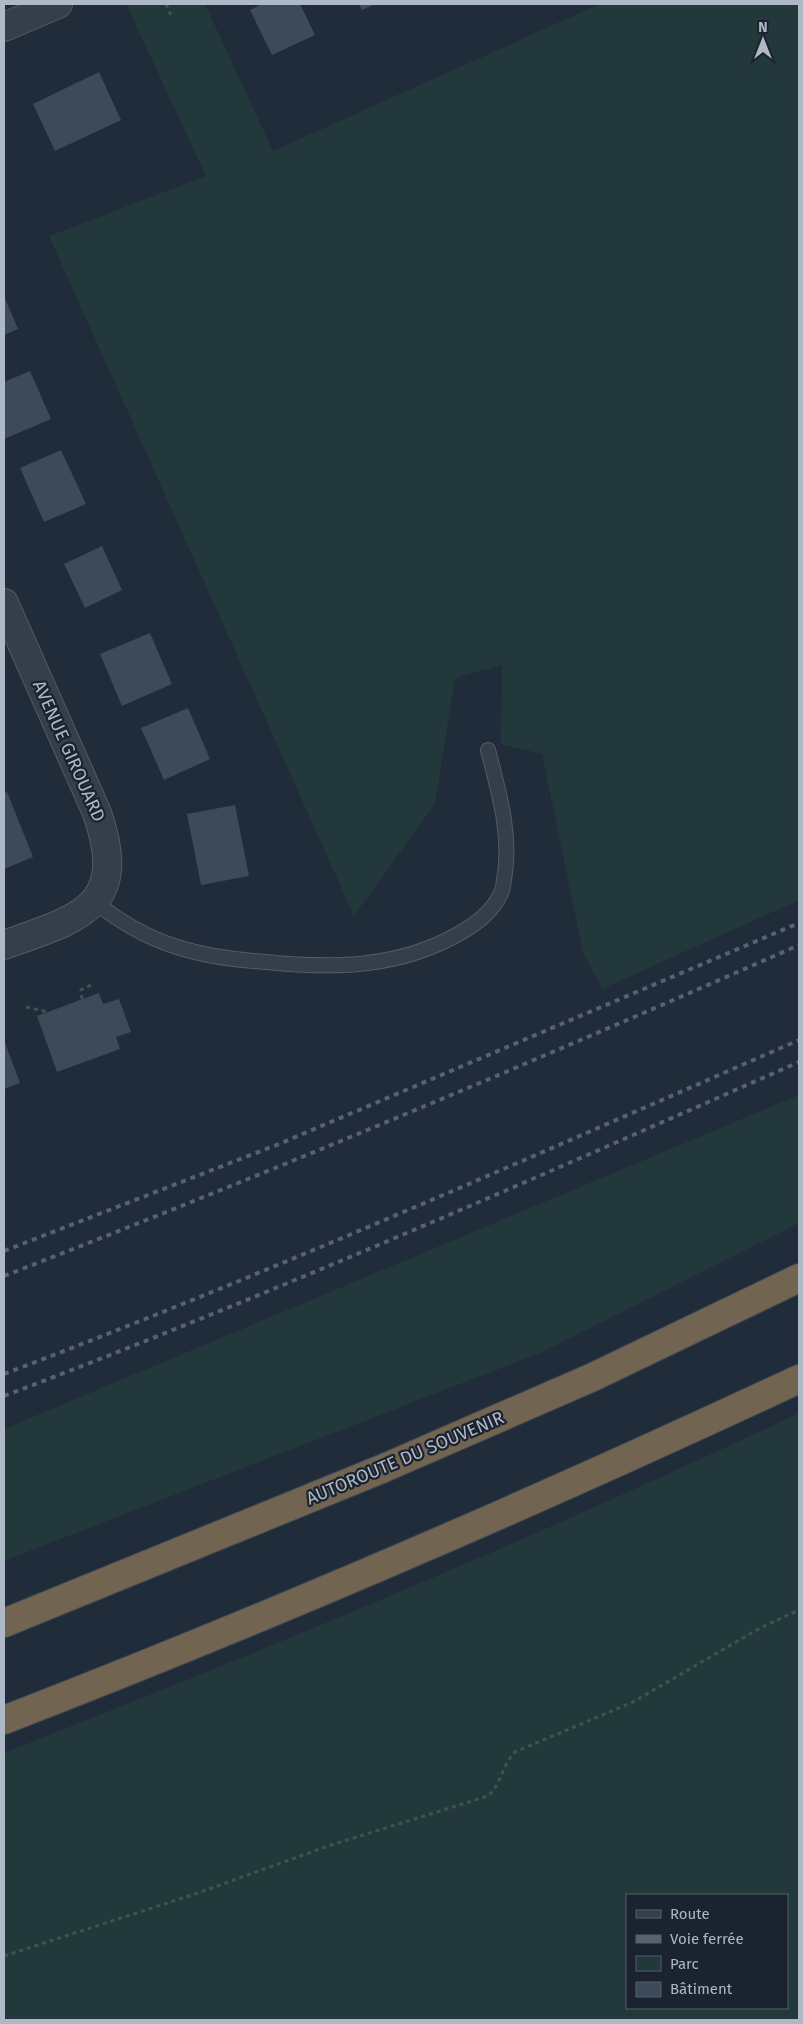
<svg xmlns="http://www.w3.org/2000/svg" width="803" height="2024" font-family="'Fira Sans',sans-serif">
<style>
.green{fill:#23383b;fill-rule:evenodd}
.building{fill:#3d4a5a}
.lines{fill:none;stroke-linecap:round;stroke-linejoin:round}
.lane-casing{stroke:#525b68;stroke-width:16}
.street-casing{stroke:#525b68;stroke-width:30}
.highway-casing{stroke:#3f4855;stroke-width:30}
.path{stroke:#3d5455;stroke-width:3;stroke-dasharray:4 4;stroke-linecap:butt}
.lane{stroke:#353e4a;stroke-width:14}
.street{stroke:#353e4a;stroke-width:28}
.highway{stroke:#716451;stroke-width:28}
.rail{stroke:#566272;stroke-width:4;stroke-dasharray:5 5;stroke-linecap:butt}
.labels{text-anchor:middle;stroke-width:4.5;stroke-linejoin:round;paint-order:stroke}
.street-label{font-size:18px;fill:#afb8c7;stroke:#1a232f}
</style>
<rect width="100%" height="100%" fill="#212c3a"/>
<path class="green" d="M126 4H205L273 151 600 4H799V900L602 989 583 952 542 754 501 744 502 665 455 678 435 804 354 916 49 236 206 176Z
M799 1095V1223L542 1352 4 1561V1429Z
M799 1413V2020H4V1753C272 1647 539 1537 799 1413ZM787 1895V2008H627V1895Z"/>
<path class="building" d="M262 4H300L315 35 272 55 250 10Z
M359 4H376L362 10Z
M99 72 121 120 55 151 33 104Z
M4 296 18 329 4 335Z
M30 371 51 419 4 439V382Z
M61 450 86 504 44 522 20 468Z
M102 546 122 590 85 608 64 564Z
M150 633 172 684 122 706 100 654Z
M188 708 210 759 164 780 141 728Z
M7 792 33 857 4 869V793Z
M235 805 249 876 201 885 187 814Z
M99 993 103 1004 119 999 131 1032 116 1037 120 1049 57 1072 37 1016Z
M4 1040 20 1083 4 1089Z"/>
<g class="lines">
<defs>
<path id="lane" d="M95 902C120 922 145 937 177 947 205 956 237 960 266 962 333 969 400 968 460 933 476 924 492 912 500 895 503 891 503 885 504 880 512 836 499 793 488 750"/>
<path id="street" d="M4 27 58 4
M4 603 97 813C130 908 79 918 4 945"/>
<path id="highway" d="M4 1623 384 1468 593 1377 799 1278
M4 1720C273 1616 538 1501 799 1379"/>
</defs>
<use href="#lane" class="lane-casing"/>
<use href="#street" class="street-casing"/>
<use href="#highway" class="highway-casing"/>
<path class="path" d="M166 4 171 15
M82 999 81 990 93 984
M26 1007 48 1012
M4 1956 195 1894 328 1846 488 1796C503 1782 501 1766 515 1752L633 1702 760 1628 799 1610"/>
<use href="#lane" class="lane"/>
<use href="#street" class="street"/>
<use href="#highway" class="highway"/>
<path class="rail" d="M4 1251 279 1144 799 923
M4 1276C272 1172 536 1061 799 945
M4 1374C273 1272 536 1155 799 1040
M4 1396C273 1294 536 1178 799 1062"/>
</g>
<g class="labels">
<g class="street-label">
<text transform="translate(69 751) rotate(66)" y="6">AVENUE GIROUARD</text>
<text transform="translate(405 1458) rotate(-23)" y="6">AUTOROUTE DU SOUVENIR</text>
</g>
</g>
<rect width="803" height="2024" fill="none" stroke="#afb8c7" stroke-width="10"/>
<rect x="626" y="1894" width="162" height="115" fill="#1a232f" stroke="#565f6c"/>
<rect x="636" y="1910" width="25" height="8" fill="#353e4a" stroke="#565f6c"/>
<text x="670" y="1919" font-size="15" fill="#afb8c7">Route</text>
<rect x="636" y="1935" width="25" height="8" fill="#566272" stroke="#565f6c"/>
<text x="670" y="1944" font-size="15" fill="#afb8c7">Voie ferrée</text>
<rect x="636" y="1956" width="25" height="15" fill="#23383b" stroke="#565f6c"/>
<text x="670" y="1969" font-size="15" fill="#afb8c7">Parc</text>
<rect x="636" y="1982" width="25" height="15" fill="#3d4a5a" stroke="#565f6c"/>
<text x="670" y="1994" font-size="15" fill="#afb8c7">Bâtiment</text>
<g transform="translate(763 40)" stroke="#1a232f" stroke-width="4" paint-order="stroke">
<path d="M0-4L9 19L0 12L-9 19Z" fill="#afb8c7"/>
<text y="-8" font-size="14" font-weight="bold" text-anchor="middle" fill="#afb8c7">N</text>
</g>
</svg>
